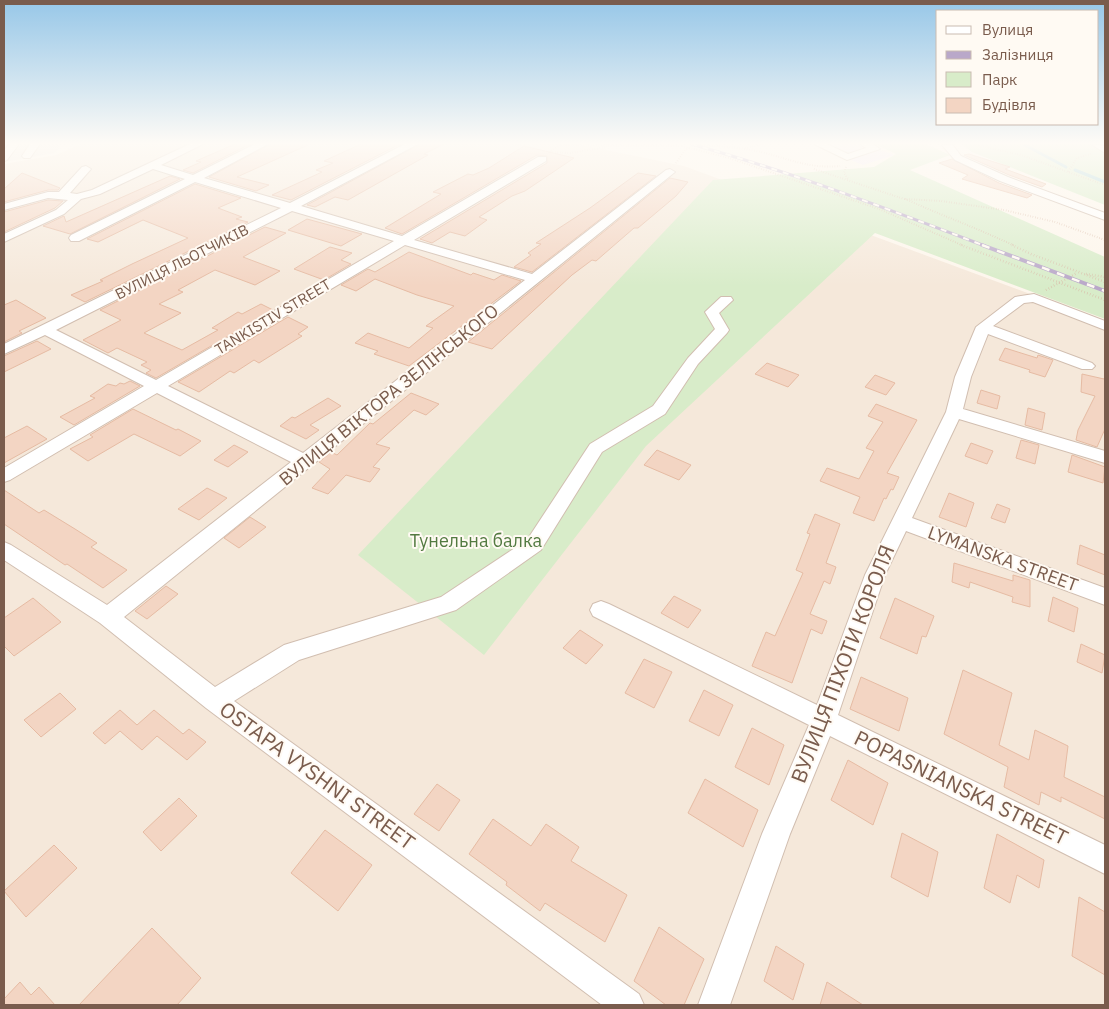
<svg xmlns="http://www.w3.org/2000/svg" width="1109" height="1009" font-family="'IBM Plex Sans',sans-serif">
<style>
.residential{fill:#f5e8da}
.industrial{fill:#efe9e4}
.education{fill:#f3e8fa}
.green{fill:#d8ecc9}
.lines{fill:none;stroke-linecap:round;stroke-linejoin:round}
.stream{stroke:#a5d3da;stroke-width:3}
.building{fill:#f3d5c3;stroke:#e6bba3}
.minor-casing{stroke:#d1beb0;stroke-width:2}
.path-far1{stroke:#d9b8a5;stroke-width:2;stroke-dasharray:0.5 2;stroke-linecap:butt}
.path{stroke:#d9b8a5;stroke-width:2.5;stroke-dasharray:0.5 2.5;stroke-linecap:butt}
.minor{fill:#fff;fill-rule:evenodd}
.rail-far1-casing{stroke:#b9a8c9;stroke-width:3}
.rail-casing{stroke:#b9a8c9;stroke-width:4}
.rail-far1{stroke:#fffaf3;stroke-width:2;stroke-dasharray:6;stroke-linecap:butt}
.rail{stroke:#fffaf3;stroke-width:2.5;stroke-dasharray:8;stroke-linecap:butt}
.labels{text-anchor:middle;stroke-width:4;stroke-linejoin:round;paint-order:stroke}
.far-street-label{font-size:15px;fill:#7a5c4d;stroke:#fffaf3}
.street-label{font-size:18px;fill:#7a5c4d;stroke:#fffaf3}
.park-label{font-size:18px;fill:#537a41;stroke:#fffaf3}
.near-street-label{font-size:21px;fill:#7a5c4d;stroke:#fffaf3}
</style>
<rect width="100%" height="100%" fill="#fdf6ec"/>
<path class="residential" d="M81 144H577L684 166 1033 295 1105 324V1005H4V164L56 155Z"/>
<path class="industrial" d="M4 144H62L55 153 4 162Z"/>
<path class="education" d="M813 144H865L894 155 863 165Z"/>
<path class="green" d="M875 144H926L950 155 910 170 1105 257V319L875 233 646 446 484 655 358 555 713 180 874 167 896 154Z
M962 144H1105V205L972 152Z"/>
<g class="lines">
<path class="stream" d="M1023 144 1066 167
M1075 170 1105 182"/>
</g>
<path class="building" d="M235 144H250L193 173 183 170 201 162 196 161Z
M270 144H310L237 177 269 185 256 191 209 177Z
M361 144H400L291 200 272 195 322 172 316 170 333 163 324 161Z
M420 144H444L424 154 428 155 348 200 335 197 315 207 307 205Z
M524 146 574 158 525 191 512 196 479 217 487 220 465 236 450 232 432 243 420 239 547 163V156L537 155 402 234 385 228 441 194 433 192 468 174 473 175 489 168Z
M969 154 1010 167 1005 169 1046 184 1042 187 1009 175 964 155Z
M952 159 999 183 1032 195 1027 198 962 179 968 175 939 163Z
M22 173 60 188 58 190H48L4 202V189Z
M638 173 656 176 532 272 514 267 531 255 528 253 541 244 536 243 590 208Z
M170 176 180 179 70 234 43 226 64 216 66 222Z
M670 178 688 182 676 196 638 228H634L596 261 592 260 572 275 492 349 468 342Z
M195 184 241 198 218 208 242 217 236 219 248 222 85 302 71 295 103 281 100 280 132 264 188 238 143 220 98 242 87 239Z
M48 200 63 201 55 208 4 232V212Z
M307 219 362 234 341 246 288 230Z
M265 227 286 233 243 257 280 271 255 285 215 270 178 290 183 292 159 304 181 313 144 333 182 350 218 330 212 328 238 312 242 314 261 304 273 310 156 378 146 373 151 370 141 365 147 362 117 348 108 353 83 340 121 320 100 310Z
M330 247 352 253 341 260 351 264 324 280 294 269Z
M409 252 471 275 473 273 494 280 502 275 521 281 409 366 374 354 378 351 355 343 368 333 409 348 433 328 426 326 454 306 417 295 375 279 356 291 341 285 368 269 375 272Z
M16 300 46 318 19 331 22 333 4 342V305Z
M288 317 308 327 298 334 302 336 259 363 254 360 234 373 230 371 199 392 178 382Z
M37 341 51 349 4 372V356Z
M1005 348 1037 358 1038 355 1053 360 1045 377 1029 372 1030 370 999 360Z
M767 363 799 375 788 387 755 374Z
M1082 374 1104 379 1105 377V429L1097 447 1076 440 1078 430 1095 396 1081 392Z
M875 375 895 383 886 395 865 387Z
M130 381 140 386 74 425 60 417 95 398 90 396 108 384 116 386 120 383 124 384Z
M981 390 1000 396 997 409 977 403Z
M411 393 439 404 426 415 414 410 376 444 390 448 373 467 380 469 370 482 346 475 328 494 312 488 330 469 319 462 331 452 337 455 370 423 373 424Z
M328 398 341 406 310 425 319 430 306 439 280 426 292 417 295 418Z
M876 404 917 420 887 473 899 477 893 490 891 489 886 499 884 498 874 521 853 513 860 497 820 481 827 468 859 479 874 451 866 448 883 422 868 416Z
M1028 408 1045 413 1042 430 1025 425Z
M133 409 176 430 178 429 201 441 180 456 134 434 88 461 70 449 93 437 90 435Z
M27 426 47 439 4 463V438Z
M1021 440 1039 445 1035 464 1016 458Z
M971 443 993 451 987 464 965 456Z
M234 445 248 452 228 467 214 460Z
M657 450 691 465 679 480 644 465Z
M1072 455 1105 467 1103 483 1068 472Z
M207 488 227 498 199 520 178 509Z
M4 490 39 513 44 510 75 529 97 543 91 547 127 570 103 588 67 564 65 565 4 524Z
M949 493 974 503 966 527 939 517Z
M997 504 1010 509 1005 523 991 518Z
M815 514 840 524 826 563 836 567 830 584 824 581 810 614 827 621 822 634 811 629 792 683 752 666 766 632 775 636 803 573 796 570 810 534 807 533Z
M250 517 266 527 239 548 224 538Z
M1080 545 1105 555V575L1077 564Z
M954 563 1013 581V575L1030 580V607L1012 602 1013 597 970 582 969 588 952 582Z
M166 586 178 594 147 619 135 611Z
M674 596 701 610 688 628 661 613Z
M1053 597 1078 608 1074 632 1048 621Z
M33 598 61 622 14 656 4 646V618Z
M895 598 934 616 926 637 922 636 917 654 880 638Z
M580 630 603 645 586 664 563 648Z
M1081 644 1105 655 1102 673 1077 662Z
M644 659 672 672 654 708 625 693Z
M963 670 1012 693 999 745 1029 760 1035 730 1068 746 1064 777 1105 797V819L1061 797V802L1041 792 1039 805 1004 787 1008 767 944 734Z
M861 677 908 698 899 731 850 709Z
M704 690 733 705 719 736 689 721Z
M60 693 76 709 41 737 24 720Z
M120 710 137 725 154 710 183 734 189 729 206 742 187 760 157 736 142 750 120 731 105 744 93 733Z
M752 728 784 745 769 785 735 767Z
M848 760 888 783 873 825 831 800Z
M705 779 758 810 743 847 688 813Z
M437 784 460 800 439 831 414 814Z
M179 798 197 816 161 851 143 832Z
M493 819 531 846 546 824 579 847 571 861 627 895 605 942 545 903 540 911 506 885 507 882 469 854Z
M325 830 372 865 338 911 291 873Z
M902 833 938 852 928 897 891 877Z
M997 834 1044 860 1039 888 1017 875 1010 903 984 888Z
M54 845 77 868 26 917 4 891Z
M1079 897 1105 912V975L1072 956Z
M659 927 704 959 684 1005H666L634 981Z
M152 928 201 978 177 1005H79Z
M776 946 804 964 793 1000 764 981Z
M20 982 31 995 39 987 55 1005H4V999Z
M827 982 863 1005H820Z"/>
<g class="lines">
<defs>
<path id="minor" d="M9 144H19L7 160 4 161V151Z
M30 144H40L30 158H24L22 156Z
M190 144H203L161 165 193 175 255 144H268L204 178 290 203 405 144H418L301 206 402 236 538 157H546V161L414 240 532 274 666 170 670 169 675 172 124 617 215 687 284 645 441 597 527 540 590 444 653 406 688 358 715 329 705 312 721 297H731L733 300 719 313 729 330 727 333 698 364 665 414 602 452 541 550 456 610 299 660 234 701 639 994 644 1005H602L206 708 100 623 4 560V542L11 545 107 605 291 462 157 393 10 480 4 482V468L144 386 45 335 4 354V344L281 208 195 182 79 241H71L69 238 71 235 185 179 153 169 100 194 81 199 64 214 4 242V234L56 210 68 200 48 198 4 210V204L48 192H59L82 167 86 166 91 169 70 193 77 194 92 190ZM292 211 394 241 156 380 56 330ZM405 245 525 280 303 453 168 386Z
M814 144H827L848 154 866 148 860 144H873L880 149 847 160Z
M952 144 961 156 1008 177 1105 213V220L1000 181 955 160 942 145Z
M1091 144 1105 146V153Z
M1034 294 1105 321V330L1033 302 1024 303 993 326 1092 363 1095 366 1092 369H1082L988 334 971 377 963 409 1105 451V463L959 419 912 518 1105 588V605L906 531 885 575 838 715 1105 845V874L830 736 790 834 730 1005H698L762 834 809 725 593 616 590 610 593 604 601 601 609 604 817 705 865 575 946 412 955 377 976 327 1015 297Z"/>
</defs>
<use href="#minor" class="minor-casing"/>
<path class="path-far1" d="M513 144 534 149
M971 144 1021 155 1068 172
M561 145 683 146
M682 146 729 158 879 209 964 246
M692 146C715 145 738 147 761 152 790 159 809 169 840 166
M745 148 764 144
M549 152 561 145
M550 152 570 153 606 147
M1091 154 1077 158 1068 172 1105 185
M676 163 685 150 690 148
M846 167 844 173 848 179
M814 169 904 199 941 201 1004 210 1055 222 1105 240
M905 199C941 215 979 229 1015 246"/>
<path class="path" d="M961 245 1105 300
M1012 245 1031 254 1105 282
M1086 274 1105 277
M1046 290 1077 273"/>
<use href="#minor" class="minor"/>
<defs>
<path id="rail-far1" d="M691 144C791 172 888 209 985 246"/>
<path id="rail" d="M982 245 1105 291"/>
</defs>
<use href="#rail-far1" class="rail-far1-casing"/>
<use href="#rail" class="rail-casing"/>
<use href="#rail-far1" class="rail-far1"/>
<use href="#rail" class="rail"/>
</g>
<linearGradient id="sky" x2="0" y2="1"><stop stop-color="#97c7e8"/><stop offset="0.5" stop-color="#fefbf6"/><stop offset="1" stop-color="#fefbf6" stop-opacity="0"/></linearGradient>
<rect width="1109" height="286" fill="url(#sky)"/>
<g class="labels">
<g class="far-street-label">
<text transform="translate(182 262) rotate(-27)" y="5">ВУЛИЦЯ ЛЬОТЧИКІВ</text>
<text transform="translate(273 317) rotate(-31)" y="5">TANKISTIV STREET</text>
</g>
<g class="street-label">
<text transform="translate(389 395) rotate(-39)" y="6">ВУЛИЦЯ ВІКТОРА ЗЕЛІНСЬКОГО</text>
<text transform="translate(1003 559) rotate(20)" y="6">LYMANSKA STREET</text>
</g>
<g class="park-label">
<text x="476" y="547">Тунельна балка</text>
</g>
<g class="near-street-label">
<text transform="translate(843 664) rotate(-69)" y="7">ВУЛИЦЯ ПІХОТИ КОРОЛЯ</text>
<text transform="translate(317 776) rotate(36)" y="7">OSTAPA VYSHNI STREET</text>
<text transform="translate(961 788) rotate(26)" y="7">POPASNIANSKA STREET</text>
</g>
</g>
<rect width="1109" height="1009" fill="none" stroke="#7a5c4d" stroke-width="10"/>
<rect x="936" y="10" width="162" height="115" fill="#fffaf3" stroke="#cabbb1"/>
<rect x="946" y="26" width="25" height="8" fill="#ffffff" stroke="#cabbb1"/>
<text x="982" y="35" font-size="15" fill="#7a5c4d">Вулиця</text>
<rect x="946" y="51" width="25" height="8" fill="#b9a8c9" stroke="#cabbb1"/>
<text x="982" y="60" font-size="15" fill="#7a5c4d">Залізниця</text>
<rect x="946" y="72" width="25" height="15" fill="#d8ecc9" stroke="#cabbb1"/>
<text x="982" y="85" font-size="15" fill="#7a5c4d">Парк</text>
<rect x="946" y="98" width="25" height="15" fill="#f3d5c3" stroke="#cabbb1"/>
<text x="982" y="110" font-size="15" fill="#7a5c4d">Будівля</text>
</svg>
